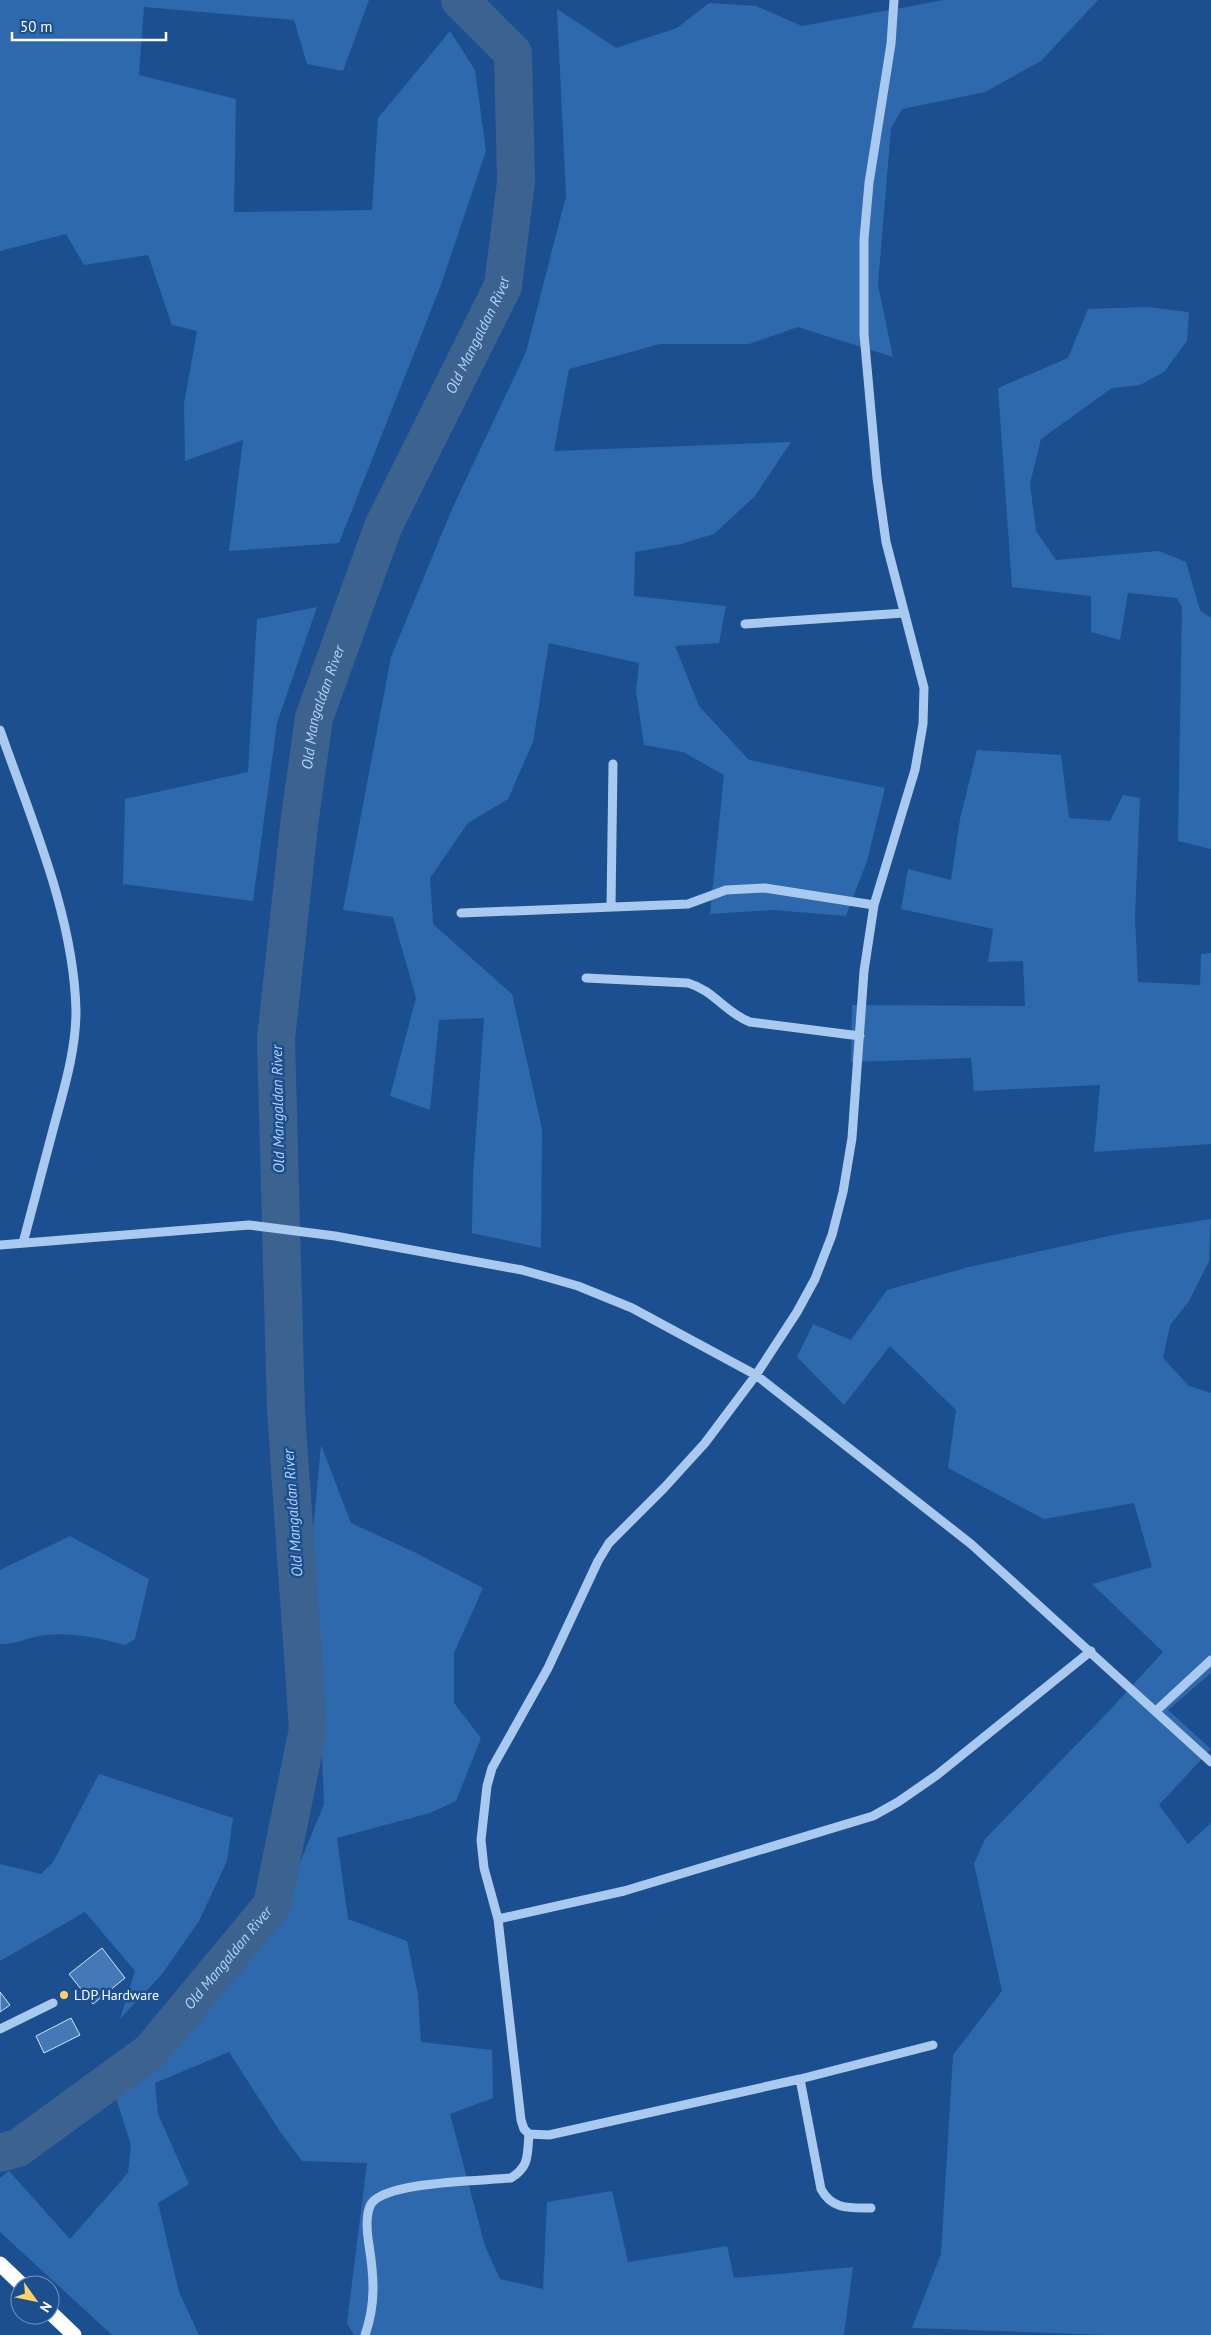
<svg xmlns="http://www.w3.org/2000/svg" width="1211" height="2335" font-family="'PT Sans',sans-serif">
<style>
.green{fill:#2e69ad}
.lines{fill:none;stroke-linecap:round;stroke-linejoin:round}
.river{stroke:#3c6290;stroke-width:38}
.building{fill:#4478b7;stroke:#cfe3fa}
.minor{stroke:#a9c9ee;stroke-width:9}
.highway{stroke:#fff;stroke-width:15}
.poi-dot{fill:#ffd166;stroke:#1b4f8f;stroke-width:2}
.labels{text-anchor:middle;stroke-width:5;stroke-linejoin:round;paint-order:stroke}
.poi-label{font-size:14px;fill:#fff;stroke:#1b4f8f;text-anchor:start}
.water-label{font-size:15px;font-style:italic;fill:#b5d3f5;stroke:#1b4f8f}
</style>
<rect width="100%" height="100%" fill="#1b4f8f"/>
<path class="green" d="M0 0H369L343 71 307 64 294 20 144 7 139 75 236 99 234 212 372 210 378 118 450 31 475 70 486 151 441 285 339 543 229 551 243 440 185 461 184 404 197 331 172 325 148 255 84 265 66 234 0 251Z
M944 0H1098L1041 61 985 92 902 109 891 128 878 285 893 357 798 327 749 344H660L569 369 554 451 791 442 755 496 714 534 681 544 635 552 634 596 726 606 719 643 675 646 699 706 749 760 885 788 867 861 846 916 773 910 710 914 724 775 683 752 644 745 636 691 639 663 549 643 533 742 508 799 468 823 430 878 433 924 512 994 542 1129 541 1248 472 1233 473 1175 484 1018 439 1020 430 1110 390 1096 416 998 393 917 343 910 391 657 452 509 526 352 566 196 557 9 616 48 677 28 709 3 756 6 802 26Z
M1147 307 1189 312 1187 341 1164 372 1140 385 1112 388 1041 439 1030 484 1036 531 1056 560 1159 551 1186 562 1200 610 1211 618V849L1178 841 1182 607 1177 598 1128 593 1120 640 1091 632V596L1012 587 998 388 1068 358 1088 309Z
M317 607 277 723 253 901 123 884 125 799 248 772 257 619Z
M977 750 1061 755 1069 818 1110 821 1123 795 1140 798 1135 917 1138 982 1200 985 1201 954 1211 953V1144L1094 1152 1100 1085 974 1091 971 1058 851 1062 852 1005 1025 1006 1023 961 988 962 993 929 901 909 908 869 951 880 960 819Z
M1211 1219 1209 1261 1189 1301 1170 1325 1163 1358 1189 1386 1211 1393V1673L1168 1710 1211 1749 1159 1805 1188 1844 1211 1823V2335H1106L912 2328 941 2254 953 2055 1002 1991 974 1864 985 1839 1109 1711 1163 1652 1092 1584 1152 1567 1134 1503 1044 1519 948 1468 956 1410 890 1346 844 1405 797 1357 813 1324 851 1340 887 1290 969 1267 1123 1233Z
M321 1445 351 1523 414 1552 483 1588 454 1653V1703L481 1738 456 1801 430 1813 337 1838 348 1919 407 1941 418 1995 421 2042 492 2050 493 2098 450 2114 485 2246 500 2279 543 2289 547 2202 612 2191 628 2262 727 2246 734 2278 853 2267 844 2335H354L347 2323 367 2163 302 2161 279 2130 229 2052 155 2083 158 2114 189 2184 158 2203 179 2292 199 2335H112L0 2232V2178L9 2171 70 2239 128 2173 131 2145 116 2098 187 2030 278 1916 324 1804 313 1531Z
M70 1536 149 1579 135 1639 125 1645C99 1638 73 1632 45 1635 28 1637 19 1644 0 1644V1570Z
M99 1774 233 1818 227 1861 199 1921 162 1974 120 2019 135 1971 85 1912 0 1961V1864L41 1874 53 1862Z"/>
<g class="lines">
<path class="river" id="s1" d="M0 2153 18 2148 151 2051 272 1905 308 1729 286 1411 276 1039 299 825 314 718 383 527 503 286 516 182 513 53 460 0"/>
</g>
<path class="building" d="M102 1948 125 1978 93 2004 69 1974Z
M0 1992 10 2005 0 2012Z
M71 2018 80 2035 44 2053 36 2036Z"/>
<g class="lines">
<path class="minor" d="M894 0 891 44 869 183 864 239V334L877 478 886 542 924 688 923 724 915 770 874 905 864 971 852 1138 843 1192 832 1235 815 1279 797 1312 756 1375 705 1443 664 1488 609 1543 598 1561 548 1668 492 1768 487 1786 481 1840 484 1868 498 1919 521 2120 524 2129 529 2134 549 2135 800 2079 933 2045
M745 624 904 613
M0 730C31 819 74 916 76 1011 76 1050 64 1089 54 1126 44 1165 33 1204 23 1243
M611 906 613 764
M461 913 688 904 726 890 765 888 874 905
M586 978 688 983C713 990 726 1013 750 1022L860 1036
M0 1245 249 1225 335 1236 522 1270 578 1286 632 1308 756 1375 971 1544 1211 1762
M1157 1710 1211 1660
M498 1919 624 1891 873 1816 898 1802 937 1775 1091 1651
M0 2029 53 2003
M800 2079 821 2189C832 2210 850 2208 871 2208
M365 2335C376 2304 374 2277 369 2245 367 2233 365 2215 371 2204 386 2181 483 2181 511 2178 530 2166 527 2155 529 2134"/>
<path class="highway" d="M0 2264 22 2285
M50 2312 74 2335"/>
</g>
<circle class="poi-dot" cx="64" cy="1995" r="5"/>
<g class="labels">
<g class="poi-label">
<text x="74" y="2000">LDP Hardware</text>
</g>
<g class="water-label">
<text dy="5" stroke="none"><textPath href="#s1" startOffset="1984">Old Mangaldan River</textPath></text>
<text dy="5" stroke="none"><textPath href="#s1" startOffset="1579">Old Mangaldan River</textPath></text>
<text transform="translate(278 1109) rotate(-91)" y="5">Old Mangaldan River</text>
<text transform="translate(293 1513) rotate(-94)" y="5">Old Mangaldan River</text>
<text dy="5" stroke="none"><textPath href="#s1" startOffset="304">Old Mangaldan River</textPath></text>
</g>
</g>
<g transform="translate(35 2300) rotate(123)"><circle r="24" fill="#1b4f8f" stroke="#7695bc"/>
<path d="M0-4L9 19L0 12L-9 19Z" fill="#ffd166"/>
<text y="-8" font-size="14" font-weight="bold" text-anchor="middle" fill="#ffffff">N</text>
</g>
<path d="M12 32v8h154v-8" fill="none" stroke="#ffffff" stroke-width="2.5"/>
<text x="20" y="32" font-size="15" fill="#ffffff" stroke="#1b4f8f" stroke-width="4" paint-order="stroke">50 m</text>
</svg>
